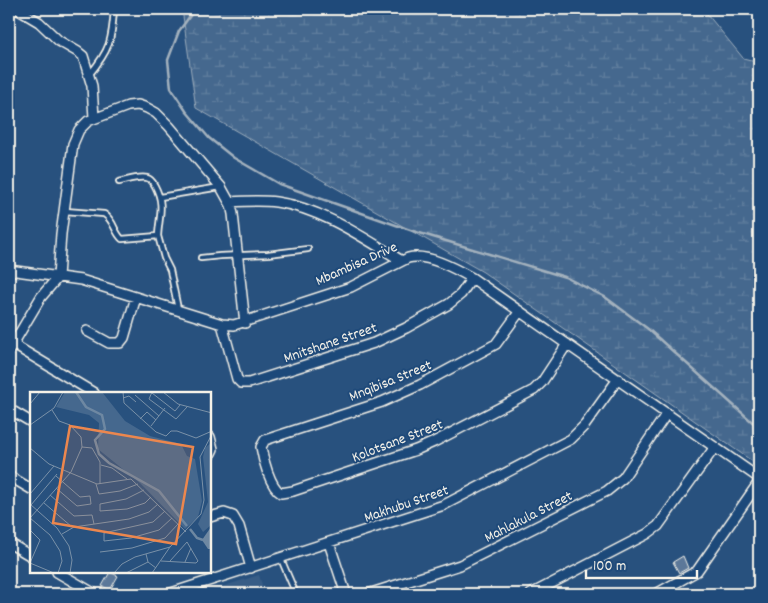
<svg xmlns="http://www.w3.org/2000/svg" width="768" height="603" font-family="Dekko,sans-serif">
<style>
.built{fill:#375d86}
.wetland{fill:url(#wetland-marsh);stroke:#9cacbb}
.lines{fill:none;stroke-linecap:round;stroke-linejoin:round}
.stream{stroke:#a4b2be;stroke-width:2.5}
.building{fill:#5b7899;stroke:#f4f1e8}
.lane-casing{stroke:#f4f1e8;stroke-width:8}
.street-casing{stroke:#f4f1e8;stroke-width:12}
.secondary-casing{stroke:#f4f1e8;stroke-width:16}
.lane{stroke:#1f4a7a;stroke-width:4.5}
.street{stroke:#1f4a7a;stroke-width:9}
.secondary{stroke:#1f4a7a;stroke-width:12}
.labels{text-anchor:middle;stroke-width:4;stroke-linejoin:round;paint-order:stroke}
.street-label{font-size:15px;fill:#f4f1e8;stroke:#1f4a7a}
.inset-river{fill:none;stroke:#6e88a2;stroke-width:2.5}
.inset-road{fill:none;stroke:#7a91a8;stroke-width:1}
.view{fill:#ec874e;fill-opacity:0.15;stroke:#ec874e;stroke-width:2.5}
.inset-edge{fill:none;stroke:#f4f1e8;stroke-width:2.5}
</style>
<defs>
<pattern id="wetland-marsh" width="20" height="14" patternUnits="userSpaceOnUse" patternTransform="scale(1.25)"><rect width="20" height="14" fill="#45688e"/><path d="M1 5h8M5 5V1M11 12h8M15 12V8" fill="none" stroke="#607e9e"/></pattern>
</defs>
<rect width="100%" height="100%" fill="#28517e"/>
<filter id="ink" filterUnits="userSpaceOnUse"><feTurbulence type="fractalNoise" baseFrequency=".02" numOctaves="2"/><feDisplacementMap in="SourceGraphic" scale="10" xChannelSelector="R" yChannelSelector="G"/><feConvolveMatrix kernelMatrix="1 2 1 2 8 2 1 2 1" color-interpolation-filters="sRGB"/></filter>
<g filter="url(#ink)">
<path class="built" d="M259 575 265 594H199Z"/>
<path class="wetland" d="M182 9H703L743 58 759 62V466L483 272 196 108Z"/>
<g class="lines">
<path class="stream" d="M195 9 179 31 168 60 171 88 186 111 209 138 234 158 279 184 413 231 565 277 605 297 648 329 759 428"/>
</g>
<path class="building" d="M683 556 688 568 679 573 673 562Z
M110 572 118 576 110 590 102 586Z"/>
<g class="lines">
<defs>
<path id="lane" d="M89 75C110 50 112 40 114 9
M160 197 220 187
M65 211 104 214C114 220 114 232 122 239L158 236C159 216 165 205 155 186 153 182 151 179 147 178 139 176 128 180 119 182
M158 236 164 258 170 270 178 309
M201 258 220 256 268 254 308 249
M281 559 296 594"/>
<path id="street" d="M17 9 39 22 59 41 78 52 83 56 92 86 94 118
M230 202C245 201 261 200 276 202 321 208 364 238 402 261
M9 270 81 280 222 324 234 325 351 287 408 258C427 253 456 269 472 278L759 478
M58 277 61 234 73 144 79 130 88 121 128 106 138 105 147 108 156 113 169 126 221 187 231 205 233 214 245 323
M520 311 496 344 420 385 382 402 265 440 261 447C263 459 270 487 281 493L293 491 416 450 434 442 534 390 542 382 567 344
M222 324 237 379 241 383H249L374 343 406 328 449 304 461 294 472 278
M87 331 109 343H120L124 338 136 297
M9 342 94 393
M9 351 41 297 58 277
M9 409 31 422
M210 437 213 449 210 455
M9 476 31 489
M210 517 224 513 233 516 239 526 251 568
M9 543 31 556
M329 543 346 594
M57 572 95 594
M168 594 444 505 571 439 585 425 618 379
M368 594 460 565 607 491 623 478 667 413
M531 594 647 534 658 526 715 447
M656 594 697 571 759 482"/>
<path id="secondary" d="M758 594 759 592"/>
</defs>
<use href="#lane" class="lane-casing"/>
<use href="#street" class="street-casing"/>
<use href="#secondary" class="secondary-casing"/>
<use href="#lane" class="lane"/>
<use href="#street" class="street"/>
<use href="#secondary" class="secondary"/>
</g>
</g>
<g class="labels">
<g class="street-label">
<text transform="translate(356 263) rotate(-24)" y="5">Mbambisa Drive</text>
<text transform="translate(330 342) rotate(-19)" y="5">Mnitshane Street</text>
<text transform="translate(390 380) rotate(-22)" y="5">Mnqibisa Street</text>
<text transform="translate(397 440) rotate(-21)" y="5">Kolotsane Street</text>
<text transform="translate(406 503) rotate(-19)" y="5">Makhubu Street</text>
<text transform="translate(528 516) rotate(-27)" y="5">Mahlakula Street</text>
</g>
</g>
<g transform="translate(30 392)">
<rect width="181" height="181" fill="#28517e"/>
<path d="M35 0H72L95 29 120 44 151 52 157 64 165 67 172 109 168 125 155 137 110 91 68 57 69 31 59 23 26 15ZM181 51V133L173 140 168 132 178 110 173 65 175 56Z" fill="#45688e"/>
<path d="M181 135V157H178L172 148Z" fill="#6e88a2"/>
<path class="inset-river" d="M46 0 56 15 72 23 75 37 65 48 69 62 79 71 129 99 157 134M160 137 167 146 173 148"/>
<path class="inset-road" d="M93 0 94 11 126 40 136 44 141 39H147L166 46 182 39M122 0 119 7 146 27 157 15M133 0 148 12 182 21M122 1 145 19 150 13M105 3 129 24M93 6 99 4 106 10M0 12 10 0M22 18 29 29 40 33 51 45 52 55 41 80M110 27 117 20 126 28M0 33 24 16 33 0M121 34 135 16M52 55 62 56 70 70V92M0 56 19 72 67 92 101 87 156 140M71 73 82 76 97 87M26 84 50 105 60 104 61 112 47 114 26 96M66 92 69 102 90 99 108 92M114 98 96 107 70 112V119L97 117 115 111 121 105M0 102 24 74M20 103 44 124 62 123 64 132M14 111 42 135M0 112 27 136 39 154 42 168 40 181M1 113 27 82M135 119 123 130 74 141V149L101 146 129 138 142 126M0 126 20 143 30 159 32 169 28 181M0 126 41 80M0 138 10 148 0 171M32 142 44 135 99 127 119 120 128 112M70 160 102 156 135 146 148 132M116 162 118 170 126 176M131 169 166 171 168 169 157 150 140 169M155 170 161 156M0 171 24 181M84 181 92 172 105 165 140 155M96 181 118 170M122 181 140 155 171 122 174 108 170 65 182 42"/>
<path class="view" d="M40 34 163 55 146 152 23 131Z"/>
<rect width="181" height="181" class="inset-edge"/>
</g>
<rect width="768" height="603" fill="none" stroke="#1f4a7a" stroke-width="30"/>
<rect x="15" y="15" width="738" height="573" fill="none" stroke="#f4f1e8" stroke-width="2" filter="url(#ink)"/>
<path d="M586 570v8h111v-8" fill="none" stroke="#f4f1e8" stroke-width="2.5"/>
<text x="593" y="570" font-size="15" fill="#f4f1e8" stroke="#1f4a7a" stroke-width="4" paint-order="stroke">100 m</text>
</svg>
